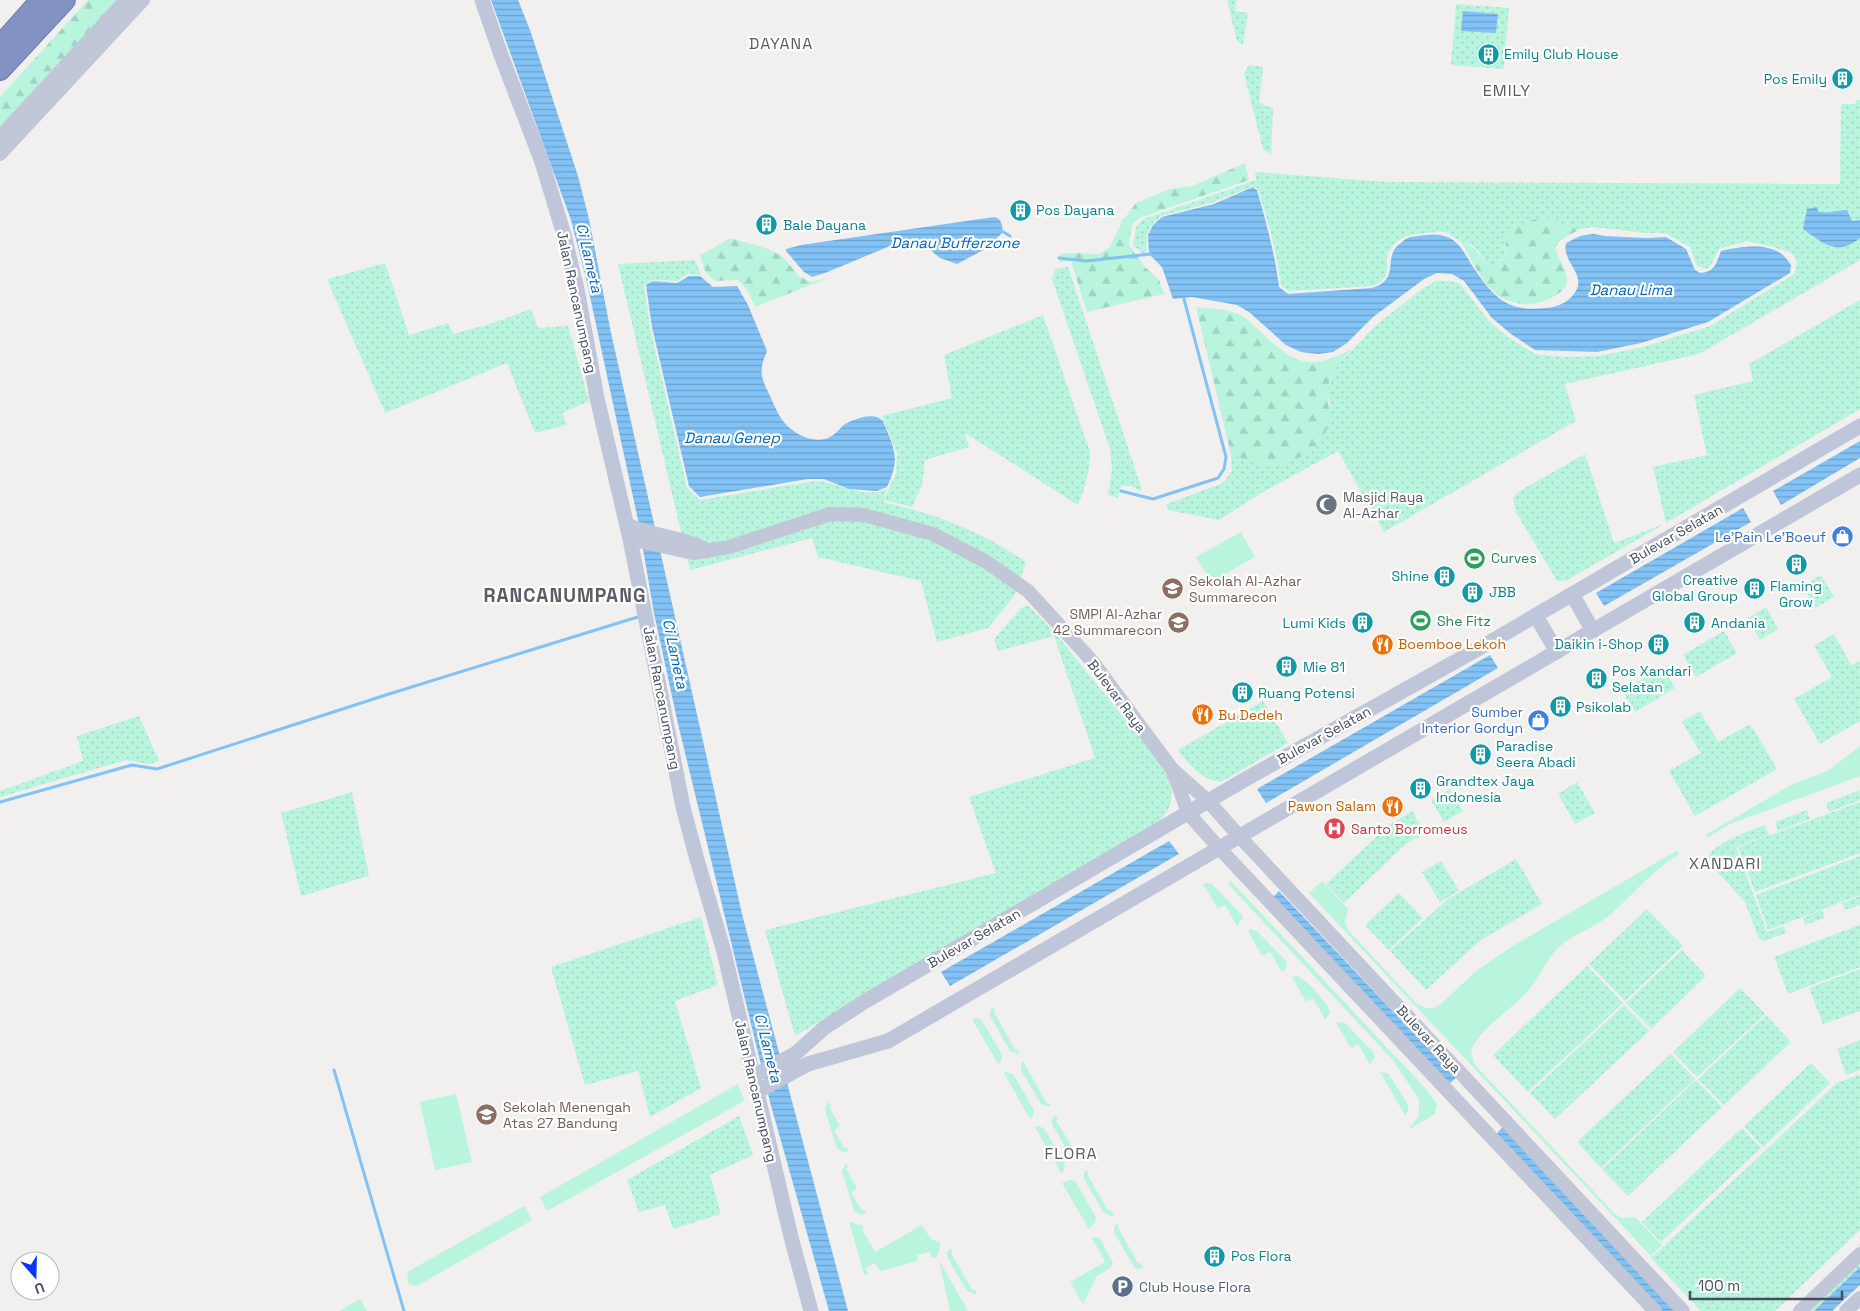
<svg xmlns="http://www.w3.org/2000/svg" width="1860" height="1311" font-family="'Space Grotesk',sans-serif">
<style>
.grass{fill:url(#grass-dots)}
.forest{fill:url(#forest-firs)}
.garden{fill:#b9f4dd}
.water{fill:url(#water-rules)}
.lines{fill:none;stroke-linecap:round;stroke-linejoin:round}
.stream{stroke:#82c2f5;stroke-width:3}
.motorway-casing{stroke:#6d7daf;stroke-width:22}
.tertiary{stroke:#c1c7d6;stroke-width:14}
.secondary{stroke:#c0c6da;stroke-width:15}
.motorway{stroke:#8292c3;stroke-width:20}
.labels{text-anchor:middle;stroke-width:4.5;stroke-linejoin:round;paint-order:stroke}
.culture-label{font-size:14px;fill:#0d838f;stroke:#fff;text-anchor:start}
.street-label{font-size:14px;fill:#454d5f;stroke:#fff}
.worship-label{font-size:14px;fill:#5b616d;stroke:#fff;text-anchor:start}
.shop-label{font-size:14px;fill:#366cbe;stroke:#fff;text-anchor:end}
.leisure-label{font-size:14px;fill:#27864d;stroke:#fff;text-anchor:start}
.education-label{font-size:14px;fill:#785e54;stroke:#fff;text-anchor:start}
.food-label{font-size:14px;fill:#c56008;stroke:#fff;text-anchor:start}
.health-label{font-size:14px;fill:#be3a42;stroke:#fff;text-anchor:start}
.service-label{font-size:14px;fill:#4e5e75;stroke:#fff;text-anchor:start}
.water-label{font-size:15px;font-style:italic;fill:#0066b7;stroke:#fff}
.quarter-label{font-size:16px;letter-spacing:1px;fill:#5b5d65;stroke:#fff}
.district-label{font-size:19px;font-weight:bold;letter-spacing:1px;fill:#5b5d65;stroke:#fff}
</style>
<defs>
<pattern id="grass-dots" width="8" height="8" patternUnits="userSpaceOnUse" patternTransform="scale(1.25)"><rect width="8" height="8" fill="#b9f4dd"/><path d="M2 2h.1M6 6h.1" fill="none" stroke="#a0d3c0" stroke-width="1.8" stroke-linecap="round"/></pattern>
<pattern id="forest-firs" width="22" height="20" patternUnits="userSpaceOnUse" patternTransform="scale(1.25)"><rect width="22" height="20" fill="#b9f4dd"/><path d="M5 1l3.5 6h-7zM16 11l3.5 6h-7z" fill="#a0d3c0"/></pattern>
<pattern id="water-rules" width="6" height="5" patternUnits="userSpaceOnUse" patternTransform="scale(1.25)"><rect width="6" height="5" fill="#82c2f5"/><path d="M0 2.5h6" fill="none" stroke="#6ca0ca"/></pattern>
</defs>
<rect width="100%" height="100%" fill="#f2efef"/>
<path class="grass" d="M1227 0H1237L1235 11 1248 13 1243 45 1237 41Z
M1456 4 1509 8 1504 69 1451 65Z
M1249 65 1263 67 1259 103 1273 108 1271 154 1263 150 1244 73Z
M1856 100H1860V260L1699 354 1565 384 1576 421 1384 532 1338 451 1263 492 1219 520 1168 510 1167 504 1223 483 1232 471 1231 455 1279 464 1303 455 1330 407 1327 388 1336 367 1376 325 1422 289 1436 281H1450L1460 284 1489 321 1509 338 1535 354 1566 357 1598 356 1643 347 1710 326 1794 274 1797 262 1792 253 1770 246 1747 241 1719 249 1711 265 1707 269 1697 266 1690 247 1665 233H1647L1593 227 1580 229 1563 227 1554 217 1526 221 1505 248 1506 257 1488 268C1484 260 1480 251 1472 245 1469 243 1464 244 1461 242 1455 239 1451 233 1444 232 1440 231 1434 232 1429 233 1413 234 1401 235 1391 248 1380 261 1398 277 1372 286L1289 291 1281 286C1277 252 1268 221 1258 189L1253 186 1214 202 1161 216 1152 224 1147 235 1146 256 1133 245 1136 227 1144 219 1256 180 1255 172 1387 182 1840 184 1841 104H1855Z
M695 260 701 275 688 274 677 281 653 280 644 285 650 327 687 488 700 500 809 482C814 481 820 481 825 482 847 487 864 498 887 489L883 502C934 513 983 532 1026 562L1015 595 988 628 937 642 921 581 818 557 812 538 690 570 618 264Z
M385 263 409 335 448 323 453 334 490 324 531 309 538 328 568 326 589 401 562 413 567 425 535 433 507 363 385 413 327 279Z
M1068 267 1141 487V491L1131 486H1121L1118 498 1108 495 1112 468 1110 449 1052 279 1055 269Z
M1860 300V409L1666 523 1653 467 1707 455 1694 395 1753 381 1749 364Z
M1043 315 1090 452C1090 471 1085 488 1078 505L965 433 969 447 925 460 922 485 912 507 884 500 896 473 897 454 882 416 952 398 944 355Z
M1585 454 1614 543 1664 524 1566 581H1557L1516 512 1513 498 1518 492Z
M1821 575 1834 597 1815 608 1803 586Z
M1028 605 1056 634 1167 771C1176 797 1173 810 1152 828L795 1036 765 930 996 873 969 797 1095 758 1054 636 998 651 994 639 1021 608Z
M1766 607 1778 629 1760 640 1747 618Z
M1724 631 1737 653 1696 677 1683 655Z
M1834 634 1851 665 1860 661V721L1820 744 1794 699 1832 677 1814 646Z
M1663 667 1675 688 1635 712 1622 690Z
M1263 701 1288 743 1221 782C1200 779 1190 766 1178 750Z
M1700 711 1718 742 1750 724 1777 769 1695 816 1669 771 1702 752H1700L1682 722Z
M139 716 159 761 148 764 126 760 0 797V791L83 761 77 736Z
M1577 782 1595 813 1575 824 1558 794Z
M1450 789 1463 811 1444 822 1431 800Z
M1860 790V800L1829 812 1826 803Z
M352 792 369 876 301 896 281 813Z
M1860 802V853L1755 892 1738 847Z
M1807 810 1810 819 1778 831 1775 822Z
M1412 811 1425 833 1406 844 1344 903 1326 884 1389 825Z
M1765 825 1769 835 1736 847 1767 932 1784 926 1786 933 1764 941 1759 939 1745 902 1711 865 1709 856C1714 843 1752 830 1765 825Z
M1860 856V895L1768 930 1756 895Z
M1516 859 1542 904 1481 940 1426 990 1390 951 1448 899Z
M1441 861 1459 891 1440 902 1422 872Z
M1399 893 1423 918 1389 950 1365 925Z
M1860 896V905L1845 910 1842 903Z
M1647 909 1683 946 1625 1001 1589 964Z
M1822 910 1825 918 1805 925 1803 918Z
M701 917 718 985 675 1001 701 1088 650 1117 638 1071 585 1085 551 967Z
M1860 925V967L1788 994 1774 957Z
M1682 950 1706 976 1651 1029 1626 1003Z
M1587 966 1623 1003 1528 1092 1493 1055Z
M1860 969V1011L1823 1024 1809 988Z
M1740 988 1765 1014 1697 1077 1673 1052Z
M1624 1005 1649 1031 1555 1119 1530 1093Z
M1766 1015 1791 1042 1724 1105 1698 1079Z
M1860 1040V1070L1846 1075 1837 1049Z
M1671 1054 1695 1079 1601 1168 1577 1142Z
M1811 1063 1830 1083 1763 1147 1744 1126Z
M1860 1074V1230L1775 1311H1701L1651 1258 1837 1083Z
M1696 1080 1722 1107 1628 1196 1602 1169Z
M739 1116 753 1155 710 1175 721 1214 673 1229 665 1205 639 1212 627 1180Z
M1742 1128 1761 1148 1661 1242 1642 1222Z
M1860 1261V1267L1814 1311H1807Z"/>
<path class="forest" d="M88 0H117L0 131V97Z
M1245 163 1249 180 1139 218 1132 225 1129 245 1145 267 1159 280 1164 294 1087 312 1071 261 1060 262V254L1074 253 1099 254 1110 247 1121 223 1136 203 1170 189 1192 186Z
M1554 217 1563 227 1580 229 1559 241 1555 249C1559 258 1568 272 1567 282 1565 296 1534 307 1521 304 1515 303 1505 300 1499 296 1482 284 1472 260 1461 242 1476 246 1480 255 1488 268L1506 257V237C1523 219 1531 220 1554 217Z
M731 238 768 249 782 256 799 276 811 282 828 278 755 307 748 291 738 280 715 281 705 271 700 255Z
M1196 307C1211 309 1231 308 1244 317 1251 322 1257 329 1264 335 1298 366 1310 370 1352 349 1342 360 1330 373 1328 388 1326 400 1332 413 1328 426 1321 450 1292 466 1268 464 1255 464 1243 458 1231 455Z"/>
<path class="garden" d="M1241 532 1255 557 1211 582 1196 557Z
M1860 746V776L1730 824 1708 837 1706 836 1707 834 1791 785 1829 770Z
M1676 851 1679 852 1678 855C1652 870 1633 895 1610 915 1594 928 1573 934 1559 947 1545 960 1540 977 1528 991 1513 1008 1478 1030 1471 1051L1474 1064 1615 1214 1622 1218 1635 1217 1662 1245 1651 1256 1309 893 1322 881 1348 909 1345 921 1348 930 1416 1003 1426 1008H1433L1441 1004 1475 972 1511 947Z
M1231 881 1427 1090 1437 1104 1435 1114 1408 1130 1419 1116V1099L1392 1059 1228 884Z
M1206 883 1212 884 1241 914 1243 918 1237 926 1225 905 1218 909 1203 884Z
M1251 929 1257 931 1286 961C1288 966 1286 969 1282 972L1270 952 1262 956 1248 931Z
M1297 976C1305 978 1331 1005 1330 1014L1325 1019 1313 998 1306 1002 1292 977Z
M993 1007 995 1010 994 1012 1016 1051 1018 1049 1020 1052 1017 1054 1010 1051 990 1016V1011Z
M975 1018 981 1019 1002 1055 1001 1062 998 1064 972 1019Z
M1339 1022 1345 1023 1374 1053 1375 1057 1370 1065 1358 1044 1351 1048 1336 1023Z
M1023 1061 1047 1104 1049 1103 1051 1106H1045L1041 1104 1021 1070V1064Z
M1006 1072 1013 1074 1034 1110 1033 1116 1030 1119 1004 1073Z
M1380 1072 1388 1073 1408 1105V1111L1405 1115Z
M738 1084 744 1101 547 1211 540 1197Z
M456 1094 472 1162 435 1170 420 1102Z
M829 1101 831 1106 829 1107 840 1126 834 1131 845 1149 847 1147 849 1150 844 1153 837 1149 825 1109Z
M1056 1115 1058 1118 1056 1120 1077 1155 1079 1154 1082 1160 1080 1161 1072 1159 1052 1124V1119Z
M1037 1126 1044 1128 1065 1164 1064 1170 1061 1173 1035 1127Z
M846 1163 848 1168 846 1169 857 1188 851 1193 862 1210 864 1209 866 1212 861 1215 854 1211 842 1171Z
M1087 1170 1089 1173 1087 1174 1108 1210 1110 1209 1114 1215 1111 1216 1104 1213 1084 1179V1173Z
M1069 1180 1075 1181 1096 1217 1095 1223 1089 1229 1062 1183Z
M524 1206 532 1220 417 1286 409 1284 407 1276 409 1271Z
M849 1221 856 1224 863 1225V1231L875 1252 922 1225 931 1239 941 1243 937 1257 932 1258 930 1252 917 1255 918 1261 880 1271 875 1263 865 1268 868 1274 864 1275Z
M1117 1223 1119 1227 1118 1228 1138 1263H1140L1144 1268 1138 1269 1134 1267 1114 1232V1227Z
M1096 1237 1101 1240 1113 1263 1111 1267 1096 1277 1083 1304 1070 1282 1105 1262 1092 1238Z
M951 1248 952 1251 951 1253 973 1291 975 1290 977 1293 975 1294 967 1291 947 1257V1252Z
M939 1260 968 1311H950Z
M360 1299 367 1311H339Z"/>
<path class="water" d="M491 0H518L530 30 578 176 589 219 611 333 742 914 848 1311H829L770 1102 678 724 654 613 638 520 586 278 571 220Z
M1463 11 1498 14 1496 33 1461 31Z
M1253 187 1257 190C1266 222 1275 254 1279 287L1288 294 1372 288C1403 278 1380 257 1402 242 1405 239 1408 237 1412 237 1424 235 1442 232 1453 240 1461 246 1466 255 1471 264 1492 295 1505 313 1546 308 1559 307 1571 301 1577 289 1584 273 1562 261 1566 243L1580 236 1593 234 1605 236 1647 238 1666 237 1686 249 1695 270 1700 273C1715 272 1716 264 1721 251 1740 247 1766 242 1783 255 1786 258 1789 262 1791 265L1790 273 1708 322 1641 343 1597 352 1535 350 1511 334 1492 318 1464 281 1452 274 1437 273 1424 279 1373 317 1347 343 1333 352 1318 354 1301 352 1286 345 1249 312 1237 305 1192 297 1173 299 1162 267 1149 254 1148 235 1153 225 1162 217 1214 204Z
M1816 207 1819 212C1828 214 1838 210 1847 210L1852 221 1860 220V238C1837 257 1823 243 1803 229L1807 209Z
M994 217C1002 218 1002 226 1003 232L987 248 957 264 940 258 923 244 902 241 825 273 812 277 804 272 786 251V249L801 245Z
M689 276H700L713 287 737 286 748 305 767 351C759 370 760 375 769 394 773 402 777 413 783 421 793 434 817 447 833 435 838 432 842 425 847 423 858 418 874 412 883 421 894 449 901 458 887 487L877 491 849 489 824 479H808L700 497 689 486 652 327 646 285 653 281 677 283Z
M1860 441V458L1781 505 1773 491Z
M1743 508 1751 522 1604 606 1596 593Z
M1490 655 1498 668 1266 803 1257 789Z
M1169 841 1179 854 950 986 941 972Z
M1279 891 1456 1078 1449 1084 1272 898Z
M1503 1127 1675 1311H1662L1496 1134Z
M1860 1267V1285L1832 1311H1814Z"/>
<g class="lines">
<path class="stream" d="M1000 230 1010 236
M1059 258 1086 261 1151 254
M1121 491 1153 499 1218 478 1224 469 1226 457 1184 299
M0 802 132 765 157 769 389 694 641 616
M334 1070 404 1311"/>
<defs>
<path id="motorway" d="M0 46 41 0
M0 70 65 0"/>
</defs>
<use href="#motorway" class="motorway-casing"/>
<path class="tertiary" d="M0 137 126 0
M0 154 143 0
M626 524C652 536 682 536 707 550
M630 539 693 553 729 547 830 514 864 515 933 534 985 561 1028 591 1092 661 1172 769 1208 801 1239 836 1683 1311
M1173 771 1188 813 1219 848 1655 1311
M1800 1311 1860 1254
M1846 1311 1860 1298"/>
<path class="secondary" d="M482 0 501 55 542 162 564 235 577 289 597 398 630 539 683 807 696 856 724 952 791 1237 811 1311
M1572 594 1593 631
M1536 616 1557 652
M761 1072 795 1054 824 1028 864 1002 1244 780 1492 641 1860 426
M764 1088 808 1064 888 1041 1860 475"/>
<use href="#motorway" class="motorway"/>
</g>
<defs>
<symbol id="building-disc" viewBox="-11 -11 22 22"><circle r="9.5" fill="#0f9aa8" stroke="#fff"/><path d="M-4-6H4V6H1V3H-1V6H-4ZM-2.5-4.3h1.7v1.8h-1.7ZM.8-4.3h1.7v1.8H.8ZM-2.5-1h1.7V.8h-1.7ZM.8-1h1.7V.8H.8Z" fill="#fff"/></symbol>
<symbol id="mosque-disc" viewBox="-11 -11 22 22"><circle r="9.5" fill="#6b7280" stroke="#fff"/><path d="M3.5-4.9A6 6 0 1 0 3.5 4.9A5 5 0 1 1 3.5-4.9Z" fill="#fff"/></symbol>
<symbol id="shop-disc" viewBox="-11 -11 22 22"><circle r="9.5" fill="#3f7fe0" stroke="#fff"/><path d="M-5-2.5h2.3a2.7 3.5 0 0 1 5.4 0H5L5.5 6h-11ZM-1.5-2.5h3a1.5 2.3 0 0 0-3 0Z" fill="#fff"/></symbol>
<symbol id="stadium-disc" viewBox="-11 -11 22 22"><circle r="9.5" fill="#2e9e5b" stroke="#fff"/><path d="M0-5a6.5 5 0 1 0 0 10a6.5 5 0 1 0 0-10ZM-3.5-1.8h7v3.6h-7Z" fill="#fff"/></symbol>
<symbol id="school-disc" viewBox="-11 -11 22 22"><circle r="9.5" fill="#8d6e63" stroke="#fff"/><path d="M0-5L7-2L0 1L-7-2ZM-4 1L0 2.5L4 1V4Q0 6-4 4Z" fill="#fff"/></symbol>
<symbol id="restaurant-disc" viewBox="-11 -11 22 22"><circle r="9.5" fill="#e8710a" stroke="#fff"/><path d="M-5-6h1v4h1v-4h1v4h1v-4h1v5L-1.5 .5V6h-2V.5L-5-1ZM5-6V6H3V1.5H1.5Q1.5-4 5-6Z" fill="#fff"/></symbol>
<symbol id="hospital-disc" viewBox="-11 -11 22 22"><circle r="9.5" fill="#e0444e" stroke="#fff"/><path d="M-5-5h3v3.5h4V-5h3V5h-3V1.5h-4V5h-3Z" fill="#fff"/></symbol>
<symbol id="parking-disc" viewBox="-11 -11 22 22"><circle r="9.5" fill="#5c6f8a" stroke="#fff"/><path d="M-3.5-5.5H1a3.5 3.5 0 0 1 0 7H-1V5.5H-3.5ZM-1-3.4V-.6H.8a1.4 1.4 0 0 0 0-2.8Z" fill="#fff"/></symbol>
</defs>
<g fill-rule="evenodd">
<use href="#building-disc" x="1476" y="42" width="25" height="25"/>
<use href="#building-disc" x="1830" y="66" width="25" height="25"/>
<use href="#building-disc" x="1008" y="198" width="25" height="25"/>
<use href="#building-disc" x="754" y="212" width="25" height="25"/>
<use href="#mosque-disc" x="1314" y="492" width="25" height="25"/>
<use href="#shop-disc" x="1830" y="524" width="25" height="25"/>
<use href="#stadium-disc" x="1462" y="546" width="25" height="25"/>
<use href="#building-disc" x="1784" y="552" width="25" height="25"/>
<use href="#building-disc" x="1432" y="564" width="25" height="25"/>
<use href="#building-disc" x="1742" y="576" width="25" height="25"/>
<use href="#school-disc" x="1160" y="576" width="25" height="25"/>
<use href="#building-disc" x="1460" y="580" width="25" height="25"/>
<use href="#stadium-disc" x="1408" y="608" width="25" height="25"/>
<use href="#school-disc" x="1166" y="610" width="25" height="25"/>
<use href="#building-disc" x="1350" y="610" width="25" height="25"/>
<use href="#building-disc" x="1682" y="610" width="25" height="25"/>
<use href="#restaurant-disc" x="1370" y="632" width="25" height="25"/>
<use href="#building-disc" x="1646" y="632" width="25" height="25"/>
<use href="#building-disc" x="1274" y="654" width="25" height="25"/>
<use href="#building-disc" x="1584" y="666" width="25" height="25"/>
<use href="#building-disc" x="1230" y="680" width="25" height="25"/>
<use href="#building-disc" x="1548" y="694" width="25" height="25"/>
<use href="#restaurant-disc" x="1190" y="702" width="25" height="25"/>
<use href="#shop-disc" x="1526" y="708" width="25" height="25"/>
<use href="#building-disc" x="1468" y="742" width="25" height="25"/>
<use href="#building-disc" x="1408" y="776" width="25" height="25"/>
<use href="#restaurant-disc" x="1380" y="794" width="25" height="25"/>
<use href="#hospital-disc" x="1322" y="816" width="25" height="25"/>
<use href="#school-disc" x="474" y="1102" width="25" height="25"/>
<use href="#building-disc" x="1202" y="1244" width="25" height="25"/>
<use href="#parking-disc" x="1110" y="1274" width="25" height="25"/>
</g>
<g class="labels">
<g class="culture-label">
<text x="1504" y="59">Emily Club House</text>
<text x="1827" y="84" text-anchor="end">Pos Emily</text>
<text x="1036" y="215">Pos Dayana</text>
<text x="783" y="230">Bale Dayana</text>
<text x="1429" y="581" text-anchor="end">Shine</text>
<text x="1738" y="585" text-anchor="end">Creative<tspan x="1738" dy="16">Global Group</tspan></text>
<text x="1796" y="591" text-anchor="middle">Flaming<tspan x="1796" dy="16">Grow</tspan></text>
<text x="1489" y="597">JBB</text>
<text x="1346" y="628" text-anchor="end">Lumi Kids</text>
<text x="1711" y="628">Andania</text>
<text x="1643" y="649" text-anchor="end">Daikin i-Shop</text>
<text x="1303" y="672">Mie 81</text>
<text x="1612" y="676">Pos Xandari<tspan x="1612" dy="16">Selatan</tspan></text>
<text x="1258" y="698">Ruang Potensi</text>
<text x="1576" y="712">Psikolab</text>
<text x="1496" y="751">Paradise<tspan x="1496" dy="16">Seera Abadi</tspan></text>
<text x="1436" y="786">Grandtex Jaya<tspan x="1436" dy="16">Indonesia</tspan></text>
<text x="1231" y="1261">Pos Flora</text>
</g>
<g class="street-label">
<text transform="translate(577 302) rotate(78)" y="5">Jalan Rancanumpang</text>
<text transform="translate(1676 534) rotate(-30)" y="5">Bulevar Selatan</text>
<text transform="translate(1117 696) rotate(53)" y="5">Bulevar Raya</text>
<text transform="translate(662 698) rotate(79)" y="5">Jalan Rancanumpang</text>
<text transform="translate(1324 735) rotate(-29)" y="5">Bulevar Selatan</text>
<text transform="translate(974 938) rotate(-30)" y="5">Bulevar Selatan</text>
<text transform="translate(1429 1039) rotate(47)" y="5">Bulevar Raya</text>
<text transform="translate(756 1091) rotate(77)" y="5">Jalan Rancanumpang</text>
</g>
<g class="worship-label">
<text x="1343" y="502">Masjid Raya<tspan x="1343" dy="16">Al-Azhar</tspan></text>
</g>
<g class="shop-label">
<text x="1826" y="542">Le'Pain Le'Boeuf</text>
<text x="1523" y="717">Sumber<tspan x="1523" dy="16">Interior Gordyn</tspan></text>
</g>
<g class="leisure-label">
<text x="1491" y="563">Curves</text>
<text x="1437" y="626">She Fitz</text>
</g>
<g class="education-label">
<text x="1189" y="586">Sekolah Al-Azhar<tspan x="1189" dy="16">Summarecon</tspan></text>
<text x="1162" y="619" text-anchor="end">SMPI Al-Azhar<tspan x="1162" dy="16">42 Summarecon</tspan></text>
<text x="503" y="1112">Sekolah Menengah<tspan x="503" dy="16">Atas 27 Bandung</tspan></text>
</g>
<g class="food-label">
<text x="1398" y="649">Boemboe Lekoh</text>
<text x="1218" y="720">Bu Dedeh</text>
<text x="1376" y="811" text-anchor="end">Pawon Salam</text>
</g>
<g class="health-label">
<text x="1351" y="834">Santo Borromeus</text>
</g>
<g class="service-label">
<text x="1139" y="1292">Club House Flora</text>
</g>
<g class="water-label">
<text x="955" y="248">Danau Bufferzone</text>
<text transform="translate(589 258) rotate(77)" y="5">Ci Lameta</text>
<text x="1631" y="295">Danau Lima</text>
<text x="732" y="443">Danau Genep</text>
<text transform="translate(675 654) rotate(78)" y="5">Ci Lameta</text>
<text transform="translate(768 1048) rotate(76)" y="5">Ci Lameta</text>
</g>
<g class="quarter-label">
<text x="781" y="49">DAYANA</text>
<text x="1507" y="96">EMILY</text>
<text x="1725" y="869">XANDARI</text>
<text x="1071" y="1159">FLORA</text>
</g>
<g class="district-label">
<text x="565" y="602">RANCANUMPANG</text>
</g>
</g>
<g transform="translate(35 1276) rotate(160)"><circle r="24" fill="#ffffff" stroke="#b5b8bf"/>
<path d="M0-4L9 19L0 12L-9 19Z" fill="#0638f4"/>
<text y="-8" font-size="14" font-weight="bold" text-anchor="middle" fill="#454d5f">U</text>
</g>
<path d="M1690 1291v8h152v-8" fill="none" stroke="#454d5f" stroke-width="2.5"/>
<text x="1698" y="1291" font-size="15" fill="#454d5f" stroke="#ffffff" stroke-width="4" paint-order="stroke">100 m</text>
</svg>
